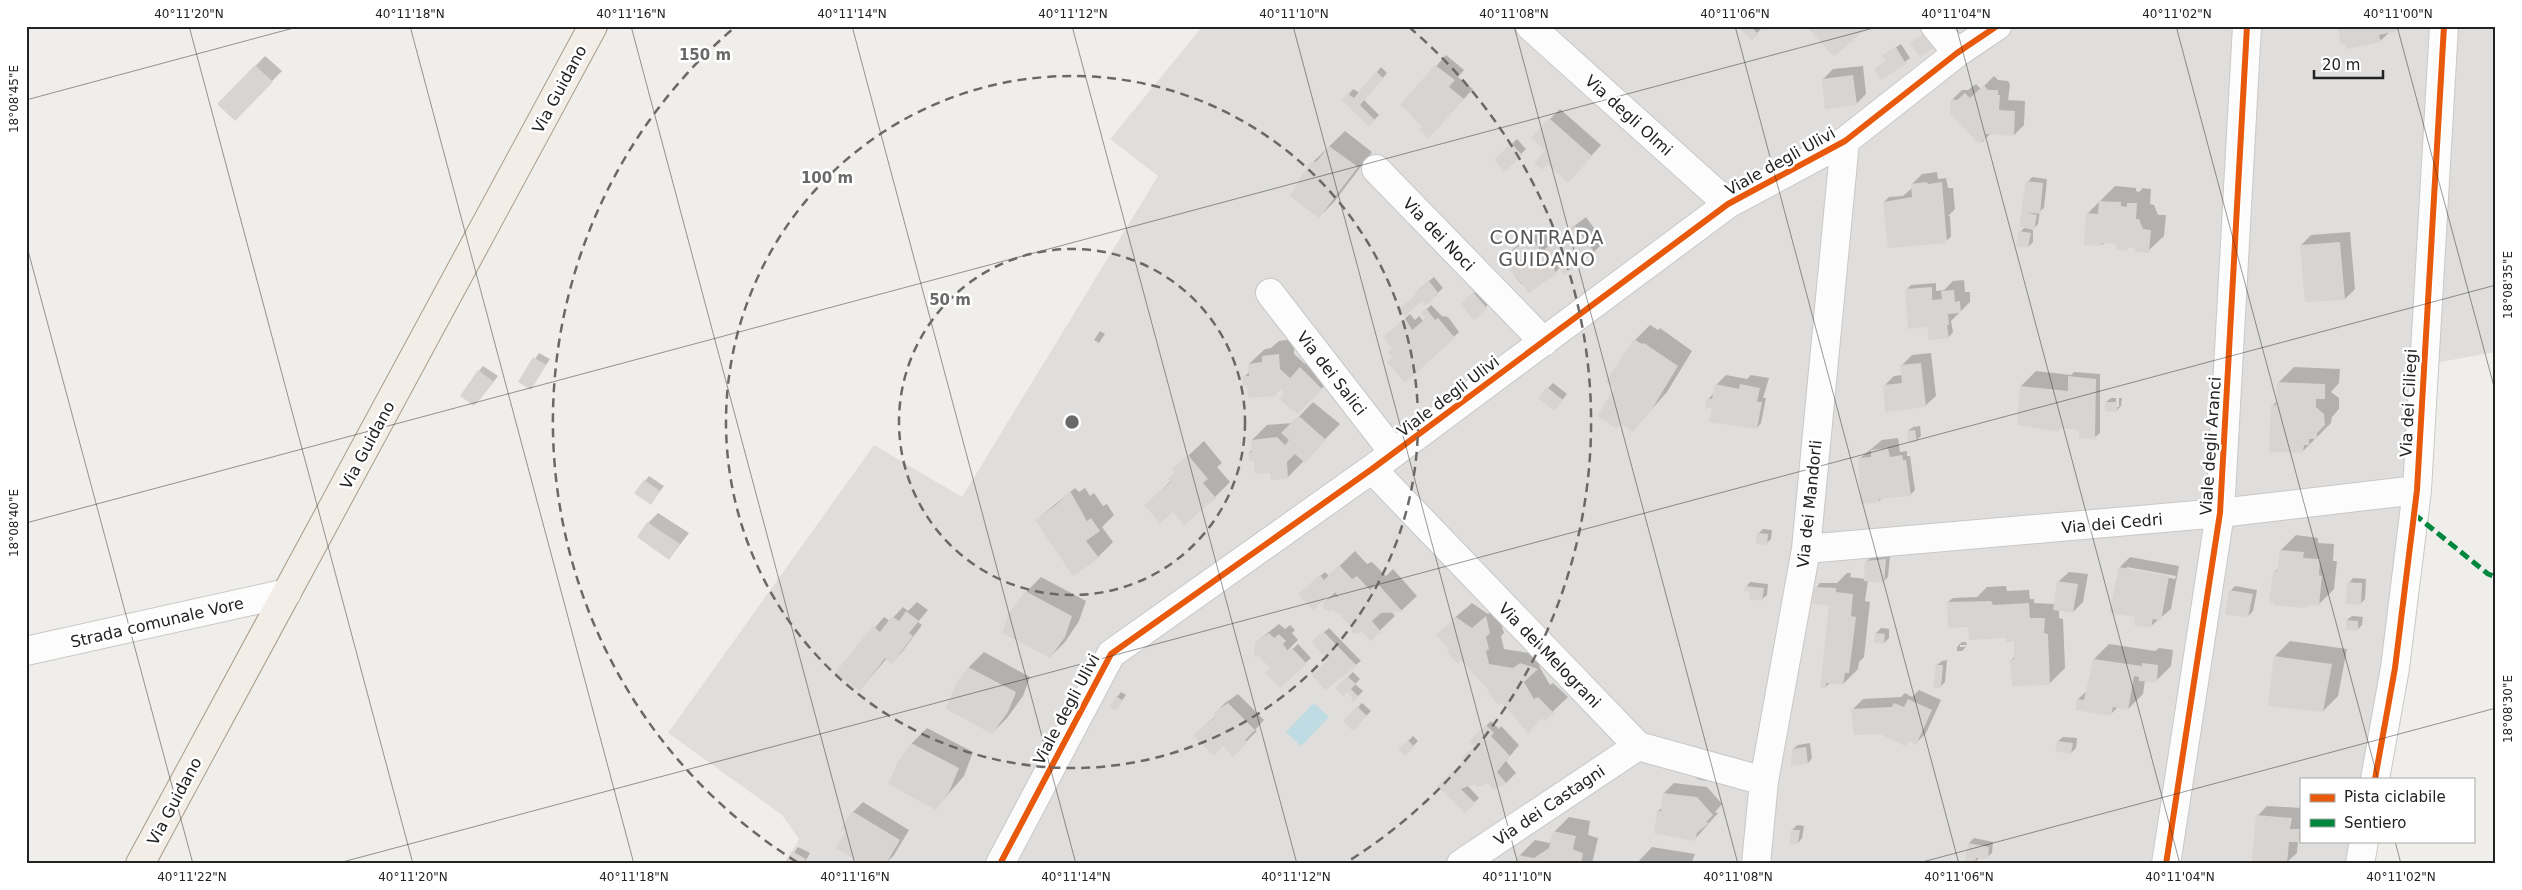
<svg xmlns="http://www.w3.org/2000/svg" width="2522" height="890" font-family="'DejaVu Sans',sans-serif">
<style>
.residential{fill:#dfdedc}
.water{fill:#bfdbe3}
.shadow{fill:#0003;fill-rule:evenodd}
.building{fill:#d7d4d2}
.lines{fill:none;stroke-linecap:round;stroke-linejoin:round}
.minor-casing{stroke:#c9c8c7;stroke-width:30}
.major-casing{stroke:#a79c86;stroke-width:30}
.minor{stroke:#fdfcfc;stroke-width:28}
.major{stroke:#f3ede7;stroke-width:28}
.quiet{stroke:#00873e;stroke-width:5;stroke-dasharray:10 5;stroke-linecap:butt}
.cycleway-casing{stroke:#fff;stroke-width:9}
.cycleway{stroke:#e8590c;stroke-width:6}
.ticks{fill:none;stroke:#222;stroke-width:1;stroke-opacity:0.45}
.ring{fill:none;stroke:#6a6968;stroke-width:2.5;stroke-dasharray:9 6}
.labels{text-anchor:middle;stroke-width:5;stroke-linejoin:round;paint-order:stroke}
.street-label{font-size:16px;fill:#222;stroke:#fff}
.quarter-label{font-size:19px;letter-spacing:1px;fill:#555;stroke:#fff}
.centre{fill:#6a6968;stroke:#fff;stroke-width:2.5}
.ring-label{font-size:15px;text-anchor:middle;font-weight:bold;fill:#6a6968;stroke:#fff;stroke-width:5;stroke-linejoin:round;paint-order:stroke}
.neatline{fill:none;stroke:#222;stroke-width:2}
.ticks-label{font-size:12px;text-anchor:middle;fill:#222}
</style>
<rect width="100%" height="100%" fill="#f0eeeb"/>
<path class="residential" d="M1203 26H2496V352L2418 366 2389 635 2366 779H2301V841H2355L2352 864H785L799 839 782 815 668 733 874 445 962 497 1158 176 1110 139Z"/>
<path class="water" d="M1314 703 1329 717 1301 746 1286 732Z"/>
<path class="shadow" d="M1738 26H1760L1762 28 1752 38Z
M2340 26H2402L2398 30 2390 32 2380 41Z
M1901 44 1910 58 1882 79 1876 69 1887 60 1884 55Z
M1446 55 1464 70 1458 77 1473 89 1439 126H1424L1402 105Z
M265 56 282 71 235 119 219 104Z
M1863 66 1866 94 1856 104 1823 79 1833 69Z
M1381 67 1387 73 1364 100 1379 115 1369 125 1344 100 1353 89 1360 93Z
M1994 76 1998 80 2008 81 2010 85 2008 100 2025 101 2024 125 2014 135 1991 133 1982 142 1952 100 1962 90H1968L1976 84 1981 89Z
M1560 109 1601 145 1578 171 1546 150 1550 119Z
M1345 131 1372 152 1334 202 1319 217 1300 184V179L1311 164Z
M1517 139 1526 149 1505 170 1495 160Z
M1937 172 1938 179 1946 178 1948 188H1953L1955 209 1948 216H1950L1951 237 1946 241 1884 202 1889 197 1903 196 1912 188V184L1922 174Z
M2032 177 2047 179 2044 208 2040 211 2038 224 2033 229V242L2028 247 2020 232 2025 227 2028 182Z
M2115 186 2136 188V191L2139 192 2143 188 2151 189 2150 204 2154 205 2158 215H2166L2164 236 2148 251 2136 247H2129L2126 249 2118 243 2105 242 2102 245 2087 214Z
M1586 217 1604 242 1594 252 1564 273 1560 267 1556 272 1521 284 1503 259 1513 249 1542 228 1552 243Z
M2350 232 2355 289 2345 299 2301 245 2311 235Z
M1434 277 1443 288 1426 304 1417 295 1420 288Z
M1964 280 1965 292H1970V302L1951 321 1953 332 1949 337 1928 327 1906 290 1911 285 1936 283V291L1944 290 1953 281Z
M1479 288 1491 302 1474 318 1462 304Z
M1431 305 1442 316 1448 317 1459 332 1405 382 1394 357 1389 333 1410 314 1415 320 1419 316 1423 321 1427 317 1423 313Z
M1650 325 1658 330 1660 328 1692 351 1667 392 1632 431 1617 388 1635 340Z
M1100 331 1105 334 1099 343 1094 340Z
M1294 339V354L1305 364 1315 353 1336 373 1313 398 1286 392 1281 388 1274 395 1249 384 1244 377 1250 371 1249 364 1265 349 1271 348 1279 341Z
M539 353 550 359 530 389 520 382Z
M1931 353 1936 396 1925 406 1884 386 1894 376 1903 375 1902 365 1912 355Z
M483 366 498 376 479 400V371Z
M2294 367 2340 369 2339 383 2331 392 2339 398V409L2332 417 2331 423 2303 451 2272 406 2278 400 2279 382Z
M2036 371 2071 375 2074 372 2100 374V433L2095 437 2081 427H2061L2058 430 2021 386Z
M1726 375 1747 379 1751 375 1769 378 1763 398H1766L1761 423 1757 428 1714 407 1708 399 1715 392 1716 385Z
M1553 383 1567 394 1559 404 1548 388Z
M2111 398H2116V407H2119V398H2122L2121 406 2117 410 2106 402Z
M1313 402 1340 424 1288 477 1271 471 1249 453 1253 449 1252 440 1267 425 1293 423Z
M1920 426 1921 436 1916 441 1908 431 1913 427Z
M1898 438 1900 452 1907 451V456H1910L1915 490 1910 495 1882 498 1879 501 1859 459 1882 440Z
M1204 441 1222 463 1217 467 1230 482 1215 497 1173 511 1146 505 1171 481 1176 472 1174 469Z
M649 476 664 486 651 503 645 481Z
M1075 488 1079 492 1085 488 1090 496 1094 493 1103 506 1107 504 1114 515 1102 527 1113 542 1098 557 1036 520Z
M658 513 689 533 669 559 648 523Z
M1763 529 1772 530 1771 539 1766 544 1758 534Z
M2296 535 2318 538V543L2334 544 2333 561H2337L2334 589 2319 604 2309 603 2306 606 2274 573 2279 568 2281 550Z
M1355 551 1367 564 1372 562 1386 576 1393 569 1417 596 1402 610 1391 611 1395 616 1371 639 1325 602 1336 591 1334 589 1304 590 1325 572 1329 576Z
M1890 555 1888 577 1883 582 1868 580 1865 601 1870 602 1864 657 1859 662 1858 669 1843 684 1830 683 1825 687 1830 604 1816 588 1820 583H1837L1847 573H1851L1850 577 1865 579 1866 562 1871 557Z
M2130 557 2179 566 2171 609 2151 626 2136 616 2110 612 2120 567ZM2127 567 2176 576 2175 579 2127 569Z
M2069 572 2088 574 2083 602 2073 612 2059 610V618L2063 619 2065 668 2050 683 2012 659 2015 656V640L1969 625 1948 602 1953 598 1977 597 1987 587 2006 586 2007 591 2029 590 2030 599H2034V603L2055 604 2058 582Z
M1041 577 1086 601 1079 621 1065 642 1050 657 1026 592Z
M2353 578 2366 579 2365 599 2360 604 2349 583Z
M1750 582 1768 584 1767 595 1762 599 1746 587Z
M2235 586 2257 590 2253 611 2248 616 2230 591Z
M917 602 928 610 918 622 922 625 902 652 892 662 887 658 864 685 862 643 884 617 890 621 903 607 908 611Z
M1501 602 1500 621 1504 633 1501 636 1504 649 1529 653 1536 648 1551 654 1539 666 1550 685 1553 683 1568 697 1545 719 1492 691 1451 649 1452 620 1472 603 1488 614Z
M2352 616 2363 617 2362 625 2357 630 2347 620Z
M1279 624 1285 629 1290 625 1295 630 1292 633 1298 640 1284 654 1286 655 1298 644 1311 658 1280 686 1256 642Z
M1329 628 1361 661 1325 688 1329 660 1317 638Z
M1881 628 1889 629V638L1884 643 1876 633Z
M2290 641 2347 649 2338 696 2323 711 2275 656Z
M1962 642H1966L1967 645H1960V647H1966L1962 651H1957V647Z
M2109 644 2155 651 2159 648 2173 650 2171 666 2156 681 2145 680 2143 694 2128 709 2118 707 2111 714 2078 699 2088 690 2094 659Z
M984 652 1030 677 1023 696 1007 718 992 733 953 692 969 667Z
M1947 660 1945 682 1940 687 1937 665 1942 661Z
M1353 672 1360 679 1355 684 1363 691 1353 701 1355 698 1347 690 1337 688Z
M1919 690 1941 700 1926 733 1916 743 1853 709 1863 699 1901 697 1905 693 1912 697Z
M1121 692 1126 695 1116 709 1117 697Z
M1238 694 1264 720 1255 730 1257 731 1233 755 1223 745 1194 735 1217 715 1215 713 1225 703Z
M1362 703 1371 711 1353 729 1344 721Z
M1491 721 1499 729 1501 726 1519 745 1506 761 1516 773 1506 783 1494 788 1488 782 1467 785 1479 798 1465 811 1451 798 1465 761 1463 758 1476 745 1471 741Z
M927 728 973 752 964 776 936 808 899 762 912 743Z
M1413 736 1418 741 1405 754 1400 749Z
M2063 737 2077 738 2076 748 2071 753 2058 741Z
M1810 743 1812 758 1808 763 1793 749 1798 745Z
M1698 771 1711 776 1706 781 1697 779Z
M1674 783 1707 787 1722 804 1715 812 1718 813 1695 839 1658 811 1663 807 1664 793Z
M863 802 909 830 894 855 885 864 847 831 853 812Z
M2267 806 2301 808V838L2298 841 2297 853 2286 863 2257 816Z
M1569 817 1590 821 1588 835 1598 838 1592 864H1518L1520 855 1535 840 1550 843 1554 832Z
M1797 825 1804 826 1802 838 1798 843 1792 830Z
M1974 838 1993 842 1992 853 1987 857 1979 858 1975 862 1967 861 1969 843Z
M798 847 810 853 804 864H786Z
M1652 847 1695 854 1692 862 1709 864H1636Z"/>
<path class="building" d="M1736 26H1750L1758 34 1752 40Z
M1806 26H1869L1834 57Z
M2398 26V31L2379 35 2381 42 2347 49 2345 43 2341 44 2338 27Z
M1926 32 1936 46 1920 57 1910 43Z
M1896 47 1906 64 1881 80 1874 69 1886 61 1882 55Z
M255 65 273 82 235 121 217 104Z
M1435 65 1455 80 1449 87 1464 99 1429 138 1419 130 1422 126 1413 119 1415 117 1400 105Z
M1376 71 1383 78 1360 105 1375 120 1369 127 1342 100 1347 93 1354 98Z
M1853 75 1857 105 1825 109 1822 79Z
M1984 85 1988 90H1998V95H2000L1999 110 2015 111 2014 136 1986 134V140H1982V143L1977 142 1950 113 1951 99 1957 100 1965 93 1970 98Z
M1549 118 1592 156 1568 183 1547 164 1542 170 1534 163 1545 150 1531 138Z
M1511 143 1522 155 1505 172 1494 160Z
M1329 146 1358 167 1319 218 1290 196 1310 163 1317 161Z
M2026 181 2043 183 2040 214 2026 212 2037 215 2034 230 2019 227Z
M1927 182 1928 184 1942 182 1947 243 1888 248 1883 202 1912 197 1911 184Z
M2099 201 2121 202V206L2127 207V203H2137L2136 219H2139L2143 229 2151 230 2149 253 2135 252V248H2127V251L2116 250V244L2102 243V246L2084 245 2086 213 2098 214Z
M1575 226 1595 253 1564 275 1545 249Z
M2019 231 2031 233 2028 248 2016 246Z
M1531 237 1557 273 1529 293 1501 259Z
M2340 242 2345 300 2305 302 2300 245Z
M1429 281 1439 294 1425 306 1422 301 1405 316 1399 309 1416 295 1414 293Z
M1932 287V300L1942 299 1941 291 1954 290 1955 302 1960 301 1961 313 1948 314 1949 325H1947L1949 338 1929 340 1927 327 1908 329 1905 289Z
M1473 292 1487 308 1474 320 1460 304Z
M1426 308 1435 320 1438 318 1455 338 1405 383 1387 362 1392 357 1388 352 1392 349 1383 337 1405 318 1412 330 1426 318 1421 313Z
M1634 339 1642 344 1644 343 1678 366 1652 409 1633 432 1621 424 1617 429 1597 416 1615 388 1605 382Z
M1279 354 1280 369 1290 378 1300 367 1322 389 1298 414 1279 399 1284 393 1280 389 1275 396 1248 398 1247 385H1243L1242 376H1249L1248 364 1262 362V356Z
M533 357 546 365 531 390 518 382Z
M1921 363 1926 407 1885 412 1883 385 1902 383 1900 365Z
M478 370 494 382 474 406 460 396Z
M2068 376 2096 379 2095 439 2079 438V430L2059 428V432L2017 425 2020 386 2068 391Z
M2277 382 2325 384V399H2316V407L2324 414 2325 425 2317 433V439H2309V445H2304L2303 453 2269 452 2271 405H2276Z
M1715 384 1739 389 1740 384 1760 388 1757 402H1762L1757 429 1709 422 1712 408 1705 407 1707 398 1712 399Z
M1547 387 1563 400 1554 411 1538 398Z
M2105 402H2117V412L2105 411Z
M1297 417H1300L1326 440 1305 463 1295 454 1287 462 1288 479 1271 480 1270 473 1255 474 1254 461H1249L1248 453 1252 452 1251 440 1277 437 1285 445 1289 440 1281 433Z
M1915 430 1917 442 1908 443 1907 431Z
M1888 448 1890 457 1902 455 1903 460H1906L1911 496 1879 499V502L1861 504 1858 458 1871 457V450Z
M1188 455 1208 479 1203 483 1216 498 1184 525 1173 512 1160 523 1144 505 1171 482 1168 479 1175 472 1172 469Z
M644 480 660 491 651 505 634 493Z
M1070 491 1087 521 1091 518 1100 531 1086 541 1099 558 1073 576 1035 520 1056 505Z
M647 522 680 544 669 560 637 537Z
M1757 533 1768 534 1767 545 1756 544Z
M2280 550 2304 552 2303 558 2320 559 2319 575 2322 576 2319 606 2307 604 2306 608 2274 605V603H2269L2273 572H2277Z
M1886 559 1884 583 1864 581 1865 561Z
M1339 565 1352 579 1357 576 1370 590 1377 583 1403 612 1381 613 1372 621 1381 632 1371 641 1361 631 1358 634 1352 633V627L1334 609 1329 612 1323 608 1324 602 1334 596 1339 597 1334 591 1313 610 1298 594 1320 575 1324 580Z
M2119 567 2169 576 2161 621 2153 619 2151 628 2134 625 2135 617 2109 613Z
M2057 581 2078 584 2073 613 2053 610Z
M2347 582 2362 583 2361 605 2346 604Z
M1745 586 1764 588 1762 601 1749 599 1750 592 1744 591Z
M1814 587 1836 588V592L1853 594 1851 616 1856 617 1849 673H1845L1843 685 1826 683V688H1820L1829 605 1812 604Z
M2229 590 2253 594 2248 617 2225 615Z
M1025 591 1072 616 1065 637 1050 658 1002 633 1009 613Z
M1991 601 1993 605 2029 603 2030 618H2045L2044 633 2048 634 2050 685 2012 686 2010 659H2014V642H2006V638L1969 640 1968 627 1948 628 1947 602Z
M906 611 919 621 909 633 913 636 892 664 885 658 860 691 835 673 873 626 880 632 892 616 899 621Z
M1486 616 1490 633 1486 637 1489 649 1486 651 1489 664 1513 668 1520 663 1538 669 1524 682 1534 699 1538 697 1554 713 1545 721 1542 718 1528 733 1502 703 1499 705 1488 693 1490 692 1461 660 1458 664 1447 652 1449 649 1436 635 1456 617 1472 628Z
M2346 620 2358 621V631L2346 630Z
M1323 631 1357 666 1325 690 1312 675 1328 660 1311 642Z
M1269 633 1274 638 1279 634 1286 641 1283 644 1288 651 1292 648 1307 664 1280 688 1265 673 1270 668 1259 656 1254 657 1255 642Z
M1875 633 1885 634 1884 644 1874 643Z
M2274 656 2332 664 2323 712 2268 706Z
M2093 659 2142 666V663L2158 665 2157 682 2139 681V677L2134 676 2128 710 2113 707 2111 716 2075 710 2077 699 2084 700Z
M1936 665H1943L1941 688H1933Z
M968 667 1016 692 1008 712 992 734 946 709 955 685Z
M1347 676 1356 684 1351 689 1359 697 1353 702 1351 700 1353 698 1347 692 1343 696 1335 688Z
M1116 696 1122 700 1116 711 1109 707Z
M1908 699 1932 710 1916 745 1909 741 1905 746 1880 734 1854 735 1851 709 1892 707 1894 703 1904 707Z
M1228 703 1255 730 1245 740 1248 742 1233 757 1223 746 1214 756 1193 735 1213 719 1216 716 1213 713Z
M1357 706 1367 716 1353 731 1343 721Z
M1486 725 1494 733 1491 736 1510 756 1497 772 1507 784 1493 789 1488 783 1476 787 1474 784 1461 789 1475 803 1465 813 1437 786 1464 761 1461 758 1474 747 1476 749 1469 741Z
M1408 740 1414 747 1405 756 1398 749Z
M2057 741 2073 743 2071 754 2055 751Z
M911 743 959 768 949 792 936 810 888 784 898 762Z
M1806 747 1808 764 1791 766 1792 749Z
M1663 793 1697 797 1713 815 1706 822 1709 823 1697 833 1695 841 1654 833 1657 811H1661Z
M852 811 900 840 886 864H862L836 848 846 831 841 829Z
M2256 815 2292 818 2290 829H2300L2299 842H2289L2287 864 2252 861Z
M1791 830H1800L1798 844H1789Z
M1553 831 1576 836 1573 848 1574 850 1583 853 1581 864H1516L1518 855 1534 858 1549 848Z
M1968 843 1989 847 1988 859 1976 858 1975 864 1965 862Z
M792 851 806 859 803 864H784Z"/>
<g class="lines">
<defs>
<path id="minor" d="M1530 26 1728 204
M1935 26 1957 53
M1376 169 1544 342
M1270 293 1394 453
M1372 469 1638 746 1764 781
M1806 549 2220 513 2417 490
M26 651 287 593
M2375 779 2395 668 2417 490 2444 26
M1000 864 1111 654 1372 469 1728 204 1845 141 1957 53 1997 26
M1461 864 1638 746
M1756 864 1764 781 1806 549 1845 141
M2166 864 2220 513 2247 26
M2360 864 2364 841"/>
<path id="major" d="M140 864 593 26"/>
</defs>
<use href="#minor" class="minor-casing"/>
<use href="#major" class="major-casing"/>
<use href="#minor" class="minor"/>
<use href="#major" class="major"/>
<path class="quiet" d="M2414 514 2488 574 2496 577"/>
<defs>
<path id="cycleway" d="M2375 779 2395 668 2417 490 2444 26
M1000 864 1111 654 1372 469 1728 204 1845 141 1957 53 1997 26
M2166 864 2220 513 2247 26"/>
</defs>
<use href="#cycleway" class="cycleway-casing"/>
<use href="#cycleway" class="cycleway"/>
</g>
<path class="ticks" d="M189 26 413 864M410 26 634 864M631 26 855 864M852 26 1076 864M1072 26 1297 864M1293 26 1518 864M1514 26 1738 864M1735 26 1959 864M1956 26 2180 864M2176 26 2378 779M2397 26 2496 394M26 100 301 26M26 243 193 864M26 523 1881 26M2395 841 2401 864M335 864 2496 285M1915 864 2496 708"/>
<g class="ring">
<circle cx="1072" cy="422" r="173"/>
<circle cx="1072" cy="422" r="346"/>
<path d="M797 862A519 519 0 0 1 735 27M1409 27A519 519 0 0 1 1347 862"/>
</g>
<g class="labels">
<g class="street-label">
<text transform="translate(559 89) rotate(-62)" y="6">Via Guidano</text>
<text transform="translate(1629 115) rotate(42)" y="6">Via degli Olmi</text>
<text transform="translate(1780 161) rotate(-29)" y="6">Viale degli Ulivi</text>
<text transform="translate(1439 234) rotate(46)" y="6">Via dei Noci</text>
<text transform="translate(1332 373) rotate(52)" y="6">Via dei Salici</text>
<text transform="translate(1448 396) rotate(-37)" y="6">Viale degli Ulivi</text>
<text transform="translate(2408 403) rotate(-87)" y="6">Via dei Ciliegi</text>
<text transform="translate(367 445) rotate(-62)" y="6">Via Guidano</text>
<text transform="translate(2210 446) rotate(-86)" y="6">Viale degli Aranci</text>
<text transform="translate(1809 504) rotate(-84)" y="6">Via dei Mandorli</text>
<text transform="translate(2112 523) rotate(-5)" y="6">Via dei Cedri</text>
<text transform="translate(157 622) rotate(-13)" y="6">Strada comunale Vore</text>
<text transform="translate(1550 655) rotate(46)" y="6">Via dei Melograni</text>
<text transform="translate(1066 709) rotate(-62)" y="6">Viale degli Ulivi</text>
<text transform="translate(174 801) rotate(-62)" y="6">Via Guidano</text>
<text transform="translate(1549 805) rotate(-34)" y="6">Via dei Castagni</text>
</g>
<g class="quarter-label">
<text x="1547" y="244">CONTRADA<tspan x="1547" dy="22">GUIDANO</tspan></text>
</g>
</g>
<circle cx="1072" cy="422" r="8" class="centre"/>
<g class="ring-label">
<text x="705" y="60">150 m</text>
<text x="827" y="183">100 m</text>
<text x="950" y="305">50 m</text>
</g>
<rect width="2522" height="890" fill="none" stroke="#ffffff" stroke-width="55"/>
<rect x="2300" y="778" width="175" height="65" fill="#ffffff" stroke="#a7a7a7"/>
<rect x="2310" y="794" width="25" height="8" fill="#e8590c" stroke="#a7a7a7"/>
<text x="2344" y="802" font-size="15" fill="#222222">Pista ciclabile</text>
<rect x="2310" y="819" width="25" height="8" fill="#00873e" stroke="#a7a7a7"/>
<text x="2344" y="828" font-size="15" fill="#222222">Sentiero</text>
<path d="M2314 70v8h69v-8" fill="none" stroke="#222222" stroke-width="2.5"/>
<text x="2322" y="70" font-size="15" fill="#222222" stroke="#ffffff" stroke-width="4" paint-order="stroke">20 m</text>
<rect x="28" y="28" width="2466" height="834" class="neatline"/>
<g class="ticks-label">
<text x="189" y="18">40°11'20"N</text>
<text x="410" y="18">40°11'18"N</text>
<text x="631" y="18">40°11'16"N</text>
<text x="852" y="18">40°11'14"N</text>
<text x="1073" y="18">40°11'12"N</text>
<text x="1294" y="18">40°11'10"N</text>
<text x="1514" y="18">40°11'08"N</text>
<text x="1735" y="18">40°11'06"N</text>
<text x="1956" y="18">40°11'04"N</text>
<text x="2177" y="18">40°11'02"N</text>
<text x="2398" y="18">40°11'00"N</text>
<text transform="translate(14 99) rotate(-90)" y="4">18°08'45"E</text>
<text transform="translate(2508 285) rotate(-90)" y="4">18°08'35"E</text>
<text transform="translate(14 523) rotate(-90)" y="4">18°08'40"E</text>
<text transform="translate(2508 709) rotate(-90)" y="4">18°08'30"E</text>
<text x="192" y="881">40°11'22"N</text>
<text x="413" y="881">40°11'20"N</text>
<text x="634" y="881">40°11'18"N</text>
<text x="855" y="881">40°11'16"N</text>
<text x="1076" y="881">40°11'14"N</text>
<text x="1296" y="881">40°11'12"N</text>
<text x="1517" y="881">40°11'10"N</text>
<text x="1738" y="881">40°11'08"N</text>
<text x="1959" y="881">40°11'06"N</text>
<text x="2180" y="881">40°11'04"N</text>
<text x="2401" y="881">40°11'02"N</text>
</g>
</svg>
